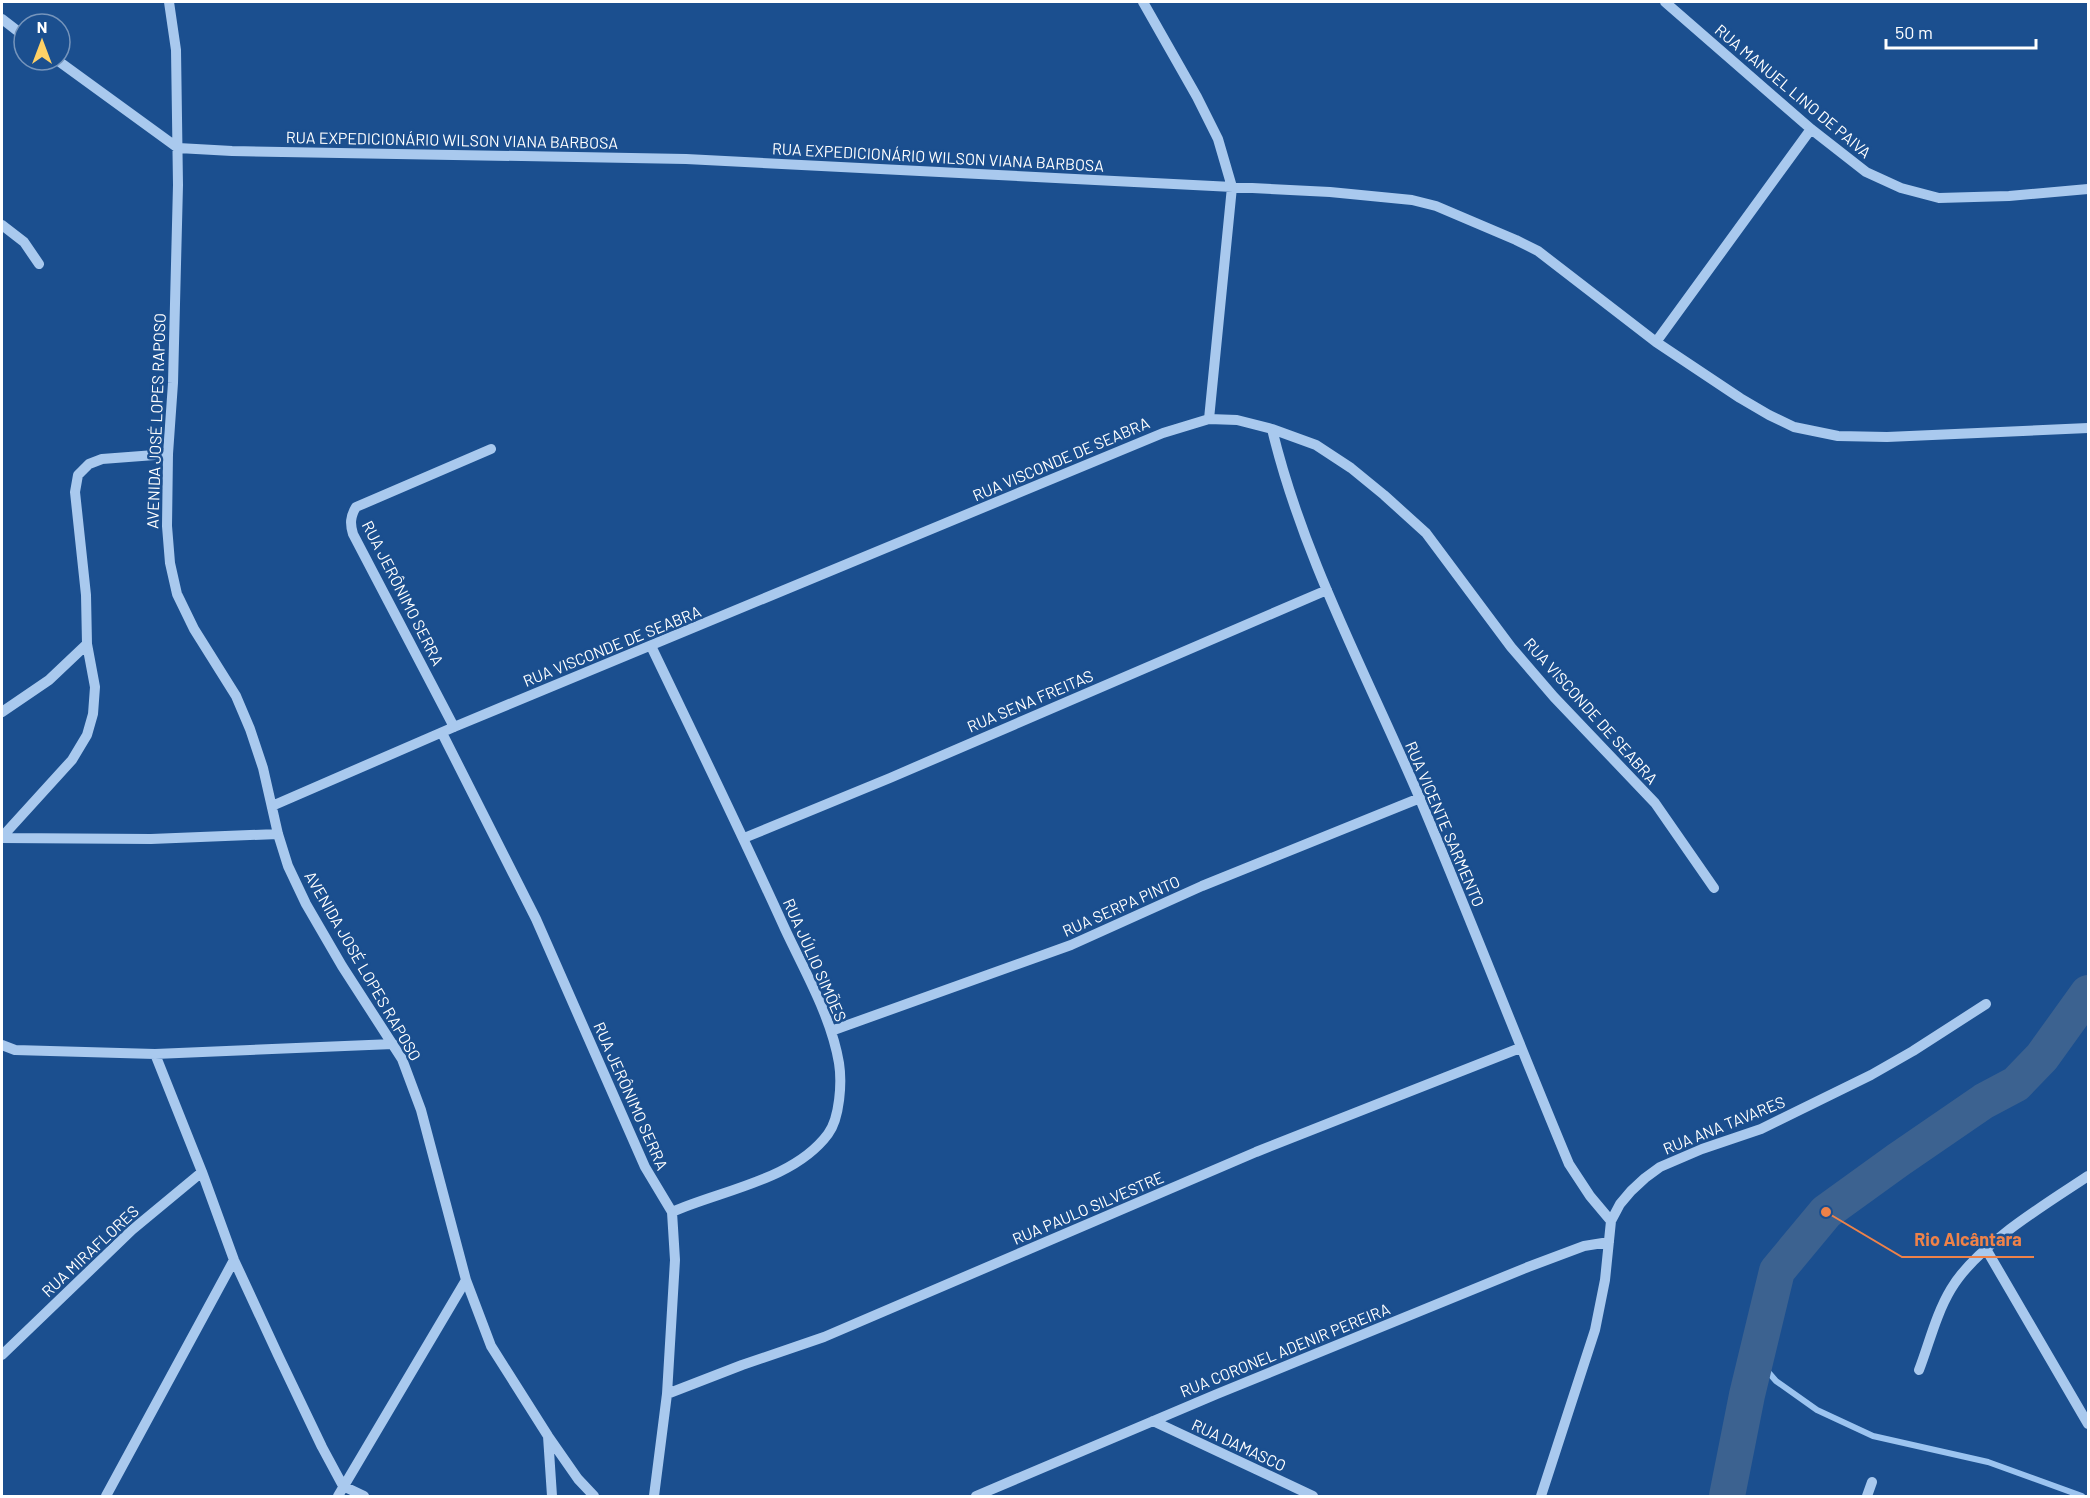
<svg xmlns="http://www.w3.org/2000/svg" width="2090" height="1498" font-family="Barlow,sans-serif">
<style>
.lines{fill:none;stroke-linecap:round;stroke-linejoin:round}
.stream{stroke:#9cc4f0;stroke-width:6}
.river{stroke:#3c6290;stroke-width:36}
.minor{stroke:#a9c9ee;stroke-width:10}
.labels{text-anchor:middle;stroke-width:5;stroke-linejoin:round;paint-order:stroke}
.street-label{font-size:16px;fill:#fff;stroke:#1b4f8f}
.leader{fill:none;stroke:#ee8249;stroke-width:2}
.callout-dot{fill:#ee8249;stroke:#1b4f8f;stroke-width:2}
.callout-label{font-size:18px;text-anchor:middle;font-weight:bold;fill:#ee8249;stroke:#1b4f8f;stroke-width:5;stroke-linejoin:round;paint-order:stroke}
</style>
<rect width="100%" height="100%" fill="#1b4f8f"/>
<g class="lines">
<path class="stream" d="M1756 1358 1776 1381 1817 1410 1873 1436 1988 1462 2082 1496"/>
<path class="river" d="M1727 1496 1747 1395 1777 1271 1826 1212 1898 1160 1984 1101 2016 1084 2042 1057 2088 993"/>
<path class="minor" d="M169 2 176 50 178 185 173 383 168 454 167 526 170 563 177 594 194 629 236 696 250 729 263 768 278 834 288 866 306 904 342 966 402 1059 421 1110 466 1280 491 1346 548 1436 578 1479 594 1496
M1143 2 1197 97 1218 139 1232 187 1209 419
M1665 2 1811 129 1866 172 1901 188 1939 198 2009 196 2088 189
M2 19 24 36
M57 60 178 148
M178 148 232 151 686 159 1330 192 1412 200 1436 206 1516 240 1538 251 1656 342 1740 398 1769 415 1794 427 1838 436 1887 437 2088 428
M2 225 24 242 39 264
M1656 342 1811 129
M1272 429C1303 558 1368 677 1420 799 1471 920 1518 1042 1569 1164L1590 1196 1611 1221
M651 646C696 740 742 834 785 929 805 972 831 1016 839 1063 842 1082 840 1118 828 1134 794 1180 722 1190 672 1212
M2 712 49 680 87 644 86 595 75 492 78 475 89 464 102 459 168 454
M454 727 353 534C350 524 350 517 356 507L491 449
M442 733 536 919 645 1167 672 1212 675 1260 667 1394 654 1496
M272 806 454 727 1163 433 1209 419 1237 420 1272 429 1316 445 1351 468 1384 495 1426 533 1511 647 1554 697 1655 803 1714 888
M2 837 72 760 87 735 93 714 95 687 87 644
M2 838 151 839 278 834
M744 838 890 778 1327 590
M831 1031 1071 945 1202 886 1420 798
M2 1045 15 1050 155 1054 393 1044
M155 1054 202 1172 234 1260 278 1355 322 1447 343 1486 364 1496
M1986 1249 2088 1424
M2 1355 132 1230 202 1172
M1919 1370C1929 1344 1936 1314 1951 1289 1977 1245 2046 1204 2088 1176
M667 1394 742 1365 824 1337 1256 1152 1520 1048
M1153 1421 1313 1496
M548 1436 552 1496
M106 1496 234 1260
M338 1496 466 1280
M976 1496 1217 1394 1528 1267 1584 1246 1609 1242
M1541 1496 1595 1330 1605 1280 1611 1221 1620 1204 1631 1191 1645 1178 1660 1167 1702 1149 1761 1129 1871 1075 1913 1051 1986 1004
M1867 1496 1872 1482"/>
</g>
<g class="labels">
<g class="street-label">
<text transform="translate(1793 91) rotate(40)" y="6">RUA MANUEL LINO DE PAIVA</text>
<text transform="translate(452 140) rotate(1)" y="6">RUA EXPEDICIONÁRIO WILSON VIANA BARBOSA</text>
<text transform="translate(938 157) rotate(3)" y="6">RUA EXPEDICIONÁRIO WILSON VIANA BARBOSA</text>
<text transform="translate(156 421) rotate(-88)" y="6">AVENIDA JOSÉ LOPES RAPOSO</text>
<text transform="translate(1061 459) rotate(-23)" y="6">RUA VISCONDE DE SEABRA</text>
<text transform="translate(403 593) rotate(63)" y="6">RUA JERÔNIMO SERRA</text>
<text transform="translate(612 646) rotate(-22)" y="6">RUA VISCONDE DE SEABRA</text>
<text transform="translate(1030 701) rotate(-23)" y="6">RUA SENA FREITAS</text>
<text transform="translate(1591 711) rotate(48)" y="6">RUA VISCONDE DE SEABRA</text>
<text transform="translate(1445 824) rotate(67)" y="6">RUA VICENTE SARMENTO</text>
<text transform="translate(1121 906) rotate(-24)" y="6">RUA SERPA PINTO</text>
<text transform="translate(815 960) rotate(66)" y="6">RUA JÚLIO SIMÕES</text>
<text transform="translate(363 966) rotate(60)" y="6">AVENIDA JOSÉ LOPES RAPOSO</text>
<text transform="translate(631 1096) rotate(66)" y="6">RUA JERÔNIMO SERRA</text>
<text transform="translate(1724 1125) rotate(-22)" y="6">RUA ANA TAVARES</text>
<text transform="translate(1088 1208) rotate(-23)" y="6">RUA PAULO SILVESTRE</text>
<text transform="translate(90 1251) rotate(-43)" y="6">RUA MIRAFLORES</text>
<text transform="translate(1285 1350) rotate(-22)" y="6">RUA CORONEL ADENIR PEREIRA</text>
<text transform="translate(1239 1445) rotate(25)" y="6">RUA DAMASCO</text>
</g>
</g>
<path class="leader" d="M1826 1212L1902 1257H2034"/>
<circle class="callout-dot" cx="1826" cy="1212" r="6"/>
<g class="callout-label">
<text x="1968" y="1246">Rio Alcântara</text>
</g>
<rect width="2090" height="1498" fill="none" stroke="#ffffff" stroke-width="6"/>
<g transform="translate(42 42)"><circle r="28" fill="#1b4f8f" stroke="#7695bc" stroke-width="1.5"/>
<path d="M0-4.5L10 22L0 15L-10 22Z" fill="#ffd166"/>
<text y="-9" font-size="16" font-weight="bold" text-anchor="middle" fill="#ffffff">N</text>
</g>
<path d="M1886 39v9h150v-9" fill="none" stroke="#ffffff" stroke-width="3"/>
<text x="1895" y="39" font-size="18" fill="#ffffff" stroke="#1b4f8f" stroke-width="4.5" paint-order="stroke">50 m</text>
</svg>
